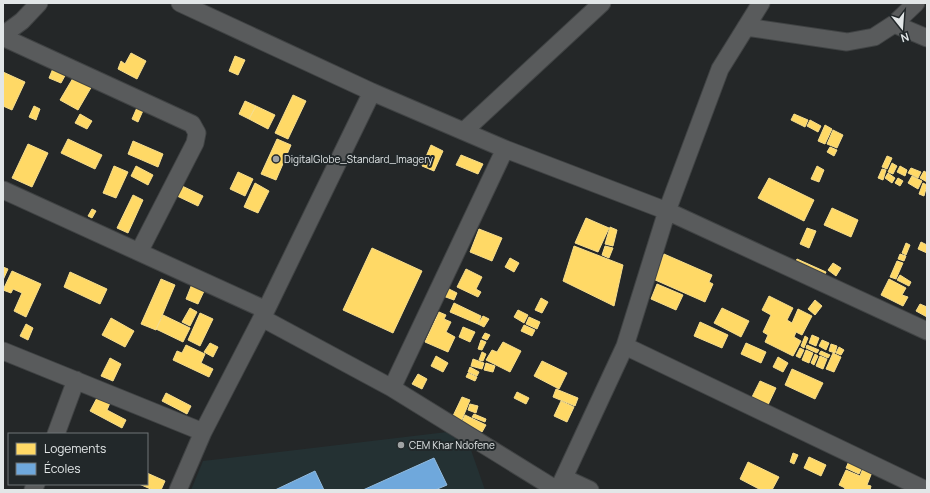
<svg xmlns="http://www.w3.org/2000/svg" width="930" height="493" font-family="Manrope,sans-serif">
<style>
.built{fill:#243133}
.homes{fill:#ffd966;stroke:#f6dd8d}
.schools{fill:#6fa8dc;stroke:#92bbdf}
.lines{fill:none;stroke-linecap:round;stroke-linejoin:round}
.minor-casing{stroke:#404344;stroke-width:19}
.minor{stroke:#595b5c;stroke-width:17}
.poi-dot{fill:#a0a3a4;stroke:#22282a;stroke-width:1.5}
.labels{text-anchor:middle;stroke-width:4;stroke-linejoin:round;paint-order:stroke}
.poi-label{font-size:10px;fill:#e2e6e7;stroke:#22282a;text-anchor:start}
</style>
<rect width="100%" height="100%" fill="#242728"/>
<path class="built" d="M464 430 485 490H191L203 461Z"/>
<path class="homes" d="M131 53 146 61 137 79 118 69 121 61 125 64Z
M235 56 245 60 238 75 229 71Z
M54 66 67 72 61 83 49 78Z
M3 72 25 82 12 110 3 106Z
M76 73 92 86 78 110 60 100Z
M293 95 306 101 288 139 275 133Z
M245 101 256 106 249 119 239 114Z
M139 103 145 106 138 122 132 119Z
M34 106 40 109 36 120 29 117Z
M256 106 275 115 268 129 249 119Z
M80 114 92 121 87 129 75 123Z
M794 114 808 120 805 127 791 120Z
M810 120 821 126 818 132 807 126Z
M825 125 832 129 825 144 818 141Z
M833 130 843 135 837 148 827 144Z
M68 139 102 155 95 169 61 153Z
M277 139 291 145 276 180 261 174Z
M133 141 163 154 158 167 128 154Z
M28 144 48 153 32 187 12 178Z
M431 145 443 151 434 171 422 166Z
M830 147 837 150 834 156 827 152Z
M461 155 483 164 478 174 456 165Z
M887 156 892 158 887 169 882 167Z
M892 163 897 166 893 174 888 172Z
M114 166 128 172 116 198 103 193Z
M136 166 153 175 148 185 131 176Z
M817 166 824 170 819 182 811 179Z
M900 166 907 170 905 176 897 172Z
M911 168 921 172 918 178 908 173Z
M882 169 886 170 883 180 878 178Z
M924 171 927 173V182L920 178Z
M238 172 253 179 245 196 230 189Z
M888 173 895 178 892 183 885 178Z
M912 176 922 181 918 189 908 183Z
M769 178 814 200 804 221 758 198Z
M898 178 903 181 900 186 895 183Z
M255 183 269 191 258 213 244 207Z
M923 183 927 185 924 196 919 194Z
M180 185 203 196 198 206 175 195Z
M133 195 143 200 128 233 117 228Z
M832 208 858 220 851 237 824 225Z
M92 209 96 211 92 218 88 216Z
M586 218 609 228 598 252 575 243Z
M610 227 617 230 613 246 605 244Z
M807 228 816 231 809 248 800 244Z
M479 229 502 238 492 261 470 252Z
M921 242 927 245V253L918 249Z
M906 243 910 245 906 255 902 253Z
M574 246 623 265 614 306 563 281Z
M605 246 613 248 609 258 602 255Z
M372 248 422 271 393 333 343 310Z
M664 254 712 275 709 282 713 284 705 302 653 279Z
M900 254 906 256 904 261 898 259Z
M510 258 519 263 514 272 505 267Z
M797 259 826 272 822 281 793 267Z
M897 261 903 263 896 279 890 277Z
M833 263 841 268 836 276 828 270Z
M3 267 8 269 3 280Z
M466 269 482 277 476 289 481 292 478 297 457 287Z
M12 271 41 284 26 317 14 311 22 293 13 289 11 293 3 290Z
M70 272 107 289 100 304 64 287Z
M900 275 911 282 909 286 897 280Z
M161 279 175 285 156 330 141 324Z
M889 279 906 288 902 295 908 297 903 306 881 295Z
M192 284 205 289 198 304 186 299Z
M657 284 683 295 676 310 651 299Z
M447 288 457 293 454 300 443 296Z
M769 296 793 308 787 320 792 323 798 309 812 316 802 335 796 332 794 337 801 341 793 356 765 342 768 335 763 332 771 315 762 310Z
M541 298 548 302 542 313 535 310Z
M815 300 822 306 815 315 808 309Z
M454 303 481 316 478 324 450 312Z
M920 304 927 307V317L916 311Z
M190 308 197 312 190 326 182 322Z
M722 308 749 321 741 337 714 323Z
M518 310 528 315 524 323 514 317Z
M439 312 446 315 444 319 451 322 446 332 455 337 448 352 425 342Z
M200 313 213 319 200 346 188 340Z
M163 315 190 328 183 342 156 329Z
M483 316 489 319 484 327 478 324Z
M529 317 540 322 537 329 526 324Z
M111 318 134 331 125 347 102 335Z
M700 322 728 335 722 348 694 336Z
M26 324 33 328 28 340 20 336Z
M524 325 535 330 532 336 521 331Z
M463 327 475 332 470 342 459 337Z
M485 333 490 335 487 340 482 338Z
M812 335 819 338 816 346 809 343Z
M805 336 808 338 804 348 801 346Z
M481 340 486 342 482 350 478 349Z
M822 340 829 343 826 350 819 346Z
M503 342 521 351 510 372 486 360 492 350 497 352Z
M210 343 218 347 213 357 204 352Z
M746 343 766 352 761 363 741 354Z
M831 344 837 346 835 353 829 351Z
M186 345 205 354 201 363 213 369 209 377 173 360 177 351 182 353Z
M807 345 819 350 817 353 806 348Z
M839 347 844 350 841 355 836 353Z
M800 348 804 350 800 358 796 356Z
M806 350 813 353 809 363 802 360Z
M821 351 830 355 828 358 819 354Z
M482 352 486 354 483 361 479 360Z
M833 353 841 357 834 372 826 369Z
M815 354 818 356 814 365 811 363Z
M436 356 448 363 443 372 431 366Z
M820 356 827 359 823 369 816 366Z
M778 357 788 363 783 372 773 367Z
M110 358 121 364 113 381 101 376Z
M473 359 484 363 482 369 471 366Z
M542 361 567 373 559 389 534 376Z
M486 363 495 366 493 372 484 370Z
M470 367 479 372 477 376 468 372Z
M792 369 823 383 815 399 785 385Z
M468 373 477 377 475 381 466 377Z
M418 374 427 379 422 389 412 384Z
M760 381 776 388 767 407 751 399Z
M556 389 578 398 575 406 553 397Z
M517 392 529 398 526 404 514 398Z
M166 393 191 406 187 414 162 401Z
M98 396 110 403 107 410 126 420 122 428 90 411Z
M462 397 470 400 461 422 452 418Z
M561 401 574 407 567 422 554 416Z
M470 404 478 406 476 413 468 410Z
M474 414 486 419 485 422 472 417Z
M465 415 486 425 482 432 462 422Z
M793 453 798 455 794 464 790 462Z
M809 457 826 465 821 476 804 468Z
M849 461 862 467 859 474 846 468Z
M748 462 779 477 772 490H761L740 479Z
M863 468 872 472 867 485 871 486 870 490H844L845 488 839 485 846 470 860 476Z
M147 473 165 481 161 490H153L139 484H147Z"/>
<path class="schools" d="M434 458 447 485 435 490H363Z
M315 471 324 490H275Z"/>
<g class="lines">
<defs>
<path id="minor" d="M180 3 372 92 505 149 667 211 927 331
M894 24 927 38
M746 27 847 42 874 37 894 24 916 3
M3 35 22 21 39 3
M7 39 192 124 197 133 195 143 139 252
M464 131 602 3
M3 190 266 310
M262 318 392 388 505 149
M625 346 926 490
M3 351 203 432
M392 388 557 490
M56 434 76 380
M564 478 590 490
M33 490 36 484
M178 490 203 432 266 310 372 92
M558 490 625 346 667 211 720 69 761 3"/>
</defs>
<use href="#minor" class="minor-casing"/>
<use href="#minor" class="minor"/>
</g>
<g class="poi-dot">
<circle cx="276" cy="159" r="4"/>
<circle cx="401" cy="445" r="4"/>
</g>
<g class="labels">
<g class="poi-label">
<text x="284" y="163">DigitalGlobe_Standard_Imagery</text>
<text x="409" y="449">CEM Khar Ndofene</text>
</g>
</g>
<rect width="930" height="493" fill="none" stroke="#e2e6e7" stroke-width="8"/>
<rect x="8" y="433" width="140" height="52" fill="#22282a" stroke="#6f7476"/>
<rect x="16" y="443" width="20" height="12" fill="#ffd966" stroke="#6f7476"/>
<text x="44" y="453" font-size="12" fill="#e2e6e7">Logements</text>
<rect x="16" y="463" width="20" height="12" fill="#6fa8dc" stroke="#6f7476"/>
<text x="44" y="473" font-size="12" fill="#e2e6e7">Écoles</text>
<g transform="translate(902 28) rotate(163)" stroke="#22282a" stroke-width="3" paint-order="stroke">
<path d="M0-3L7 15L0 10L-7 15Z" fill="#e2e6e7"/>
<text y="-6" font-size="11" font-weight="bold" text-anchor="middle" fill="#e2e6e7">N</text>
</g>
</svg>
